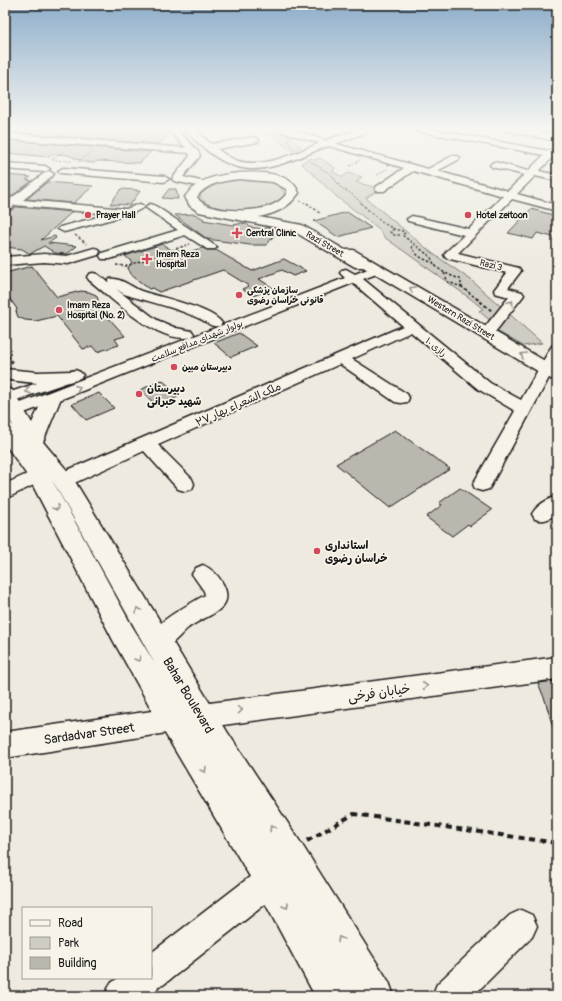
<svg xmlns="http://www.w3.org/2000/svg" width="562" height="1001" font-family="Pangolin,'Playpen Sans Arabic',sans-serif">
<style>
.green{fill:#cfccc3;stroke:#767470}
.building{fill:#bab7af;stroke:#1c1c1c}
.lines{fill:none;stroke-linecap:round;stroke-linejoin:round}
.minor-casing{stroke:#1c1c1c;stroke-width:3}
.major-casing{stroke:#1c1c1c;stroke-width:3}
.path-far3{stroke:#1c1c1c;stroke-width:1;stroke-dasharray:2 1.5;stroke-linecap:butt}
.path-far2{stroke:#1c1c1c;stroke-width:1.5;stroke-dasharray:2.5 2;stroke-linecap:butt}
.path-far1{stroke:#1c1c1c;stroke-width:2;stroke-dasharray:3 2.5;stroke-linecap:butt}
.path{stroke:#1c1c1c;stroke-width:4;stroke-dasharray:6 4.5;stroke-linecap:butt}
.minor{fill:#f7f3e8;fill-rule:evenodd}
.major{fill:#f7f3e8;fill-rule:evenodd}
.oneway{stroke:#94928c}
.poi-dot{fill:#d1495b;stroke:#f7f3e8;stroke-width:1.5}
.labels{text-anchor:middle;stroke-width:3.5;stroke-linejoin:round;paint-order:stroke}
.far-poi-label{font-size:9px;font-weight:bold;fill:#1c1c1c;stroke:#f7f3e8;text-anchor:start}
.far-street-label{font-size:9px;fill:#1c1c1c;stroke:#f7f3e8}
.poi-label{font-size:11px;font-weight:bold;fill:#1c1c1c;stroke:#f7f3e8;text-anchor:start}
.street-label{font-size:11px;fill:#1c1c1c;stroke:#f7f3e8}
.near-street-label{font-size:13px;fill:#1c1c1c;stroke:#f7f3e8}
</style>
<rect width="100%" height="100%" fill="#eeeae0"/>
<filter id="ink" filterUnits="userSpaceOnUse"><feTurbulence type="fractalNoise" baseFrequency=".025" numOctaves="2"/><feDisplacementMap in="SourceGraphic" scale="8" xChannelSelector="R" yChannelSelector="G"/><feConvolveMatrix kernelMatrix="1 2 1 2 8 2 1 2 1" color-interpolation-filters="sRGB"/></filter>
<g filter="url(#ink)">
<path class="green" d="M262 128H283L282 131 301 147 292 151Z
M311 158 315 160 320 158 335 168 333 172 343 177 348 173 362 177 356 182 380 189 366 198 432 253 471 280 542 343 523 346 486 325 494 324 479 311 483 309 471 299 384 237 378 228 337 197 301 163Z
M234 179C248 179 284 177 285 197 281 200 277 204 272 206 257 214 205 215 200 195 208 183 221 181 234 179Z"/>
<path class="building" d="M9 128H163L170 134 159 144 5 132Z
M5 140 151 152 140 163 97 161 94 163 84 162 68 155 54 154 49 157 5 153Z
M5 175 31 177 26 180 32 181 5 201Z
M47 182 93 186 74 203 27 199Z
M121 189 137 190 136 191H140L130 205 110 204Z
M169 189H176L178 199 162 198Z
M16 207 72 212 41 240 55 236 56 238 48 243 77 246 67 254 55 253 44 246 30 254 22 249 5 247V210H12Z
M531 209 557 216V238L537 233 533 239 508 233Z
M347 212 371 228 338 237 314 221Z
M195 214 204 219 203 220 233 225 243 223 247 224 250 227 264 229 268 227 278 231 266 245H250L207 239 175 215Z
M162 244 173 251H180L185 253 202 248 207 250H216L252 271 284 259 306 271 293 276 282 270 259 279 273 288 253 296 242 289 249 286 223 270 159 292 152 288 149 289 130 274 128 268 132 262 125 256Z
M32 266 57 297 81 291 89 292 96 295 98 299 97 305 125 336 115 339 119 345 97 352 92 346 83 349 57 316 36 321 25 320 18 317 16 311 17 309 5 292V273Z
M239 333 257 346 231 357 214 343Z
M162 380 180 396 157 406 140 390Z
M99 393 114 408 86 420 72 404Z
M395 430 450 469 390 508 336 464Z
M460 488 492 510 470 526 468 524 452 536 426 517 442 505 439 503Z
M557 681V731H554L545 700 538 683Z"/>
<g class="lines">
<defs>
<path id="minor" d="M166 128H175L198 151 200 156 183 177 205 182 207 184 205 186 202 187 174 181 172 179 190 156 189 153 5 139V133L186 148Z
M282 128H288L333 143 428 169 452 156H458L460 158 458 160 437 171 508 191 524 175 492 167 490 165 492 163 495 162 528 171 544 155 411 130 407 128H425L549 151 557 145V153L539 171 557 175V181L535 176 517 194 557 205V211L512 199 458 253 519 268 521 271 508 288 522 292 524 295 492 336 487 337 482 336 480 333 509 297 495 293 494 290 507 273 446 258 444 255 446 252 464 235 408 221 407 219 412 216 469 229 503 196 413 171 384 191H376L375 189 376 187 404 168 282 132 281 130Z
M499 128H517L557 135V141L503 130Z
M255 137 259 140 258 142 211 150 207 147 211 144Z
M5 163 45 166 50 169 45 172 5 169Z
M63 168 164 176 169 179 164 182 60 173 58 171Z
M49 171 54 174 52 176 23 200 126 209 140 204 145 207 150 204 154 205 217 247 215 249H207L185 235 110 259H102L100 256 102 253 178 230 145 207 131 214 64 232 58 229 60 227 109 214 15 205 12 208H5V203L46 172Z
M94 248 98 249 100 252 98 255 68 264 44 262 5 265V257L44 254 67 256Z
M378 265 382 266 384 269 382 272 363 279 490 383 521 400 550 349 552 346 557 345V363L489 489 482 491 475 489 473 484 515 411 478 389 411 332 352 359 407 394 409 398 407 402 401 403 395 402 340 364 158 445 192 479 194 484 192 489 185 491 178 489 144 451 70 485 63 487 56 485 54 480 56 475 403 326 353 283 67 397 5 420V409L345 278 340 273 342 270 346 269 355 274Z
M93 273 97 274 108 282 110 279C120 277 131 287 141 291 160 297 212 308 222 323L220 326C210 328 207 321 198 318 175 307 149 302 124 294L116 289 157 320 176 328 192 331 194 334 192 337C158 345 113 299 89 280L87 277 89 274Z
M75 370 80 372 83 375 80 378 5 404V394Z
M38 469 44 470 47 475 44 480 5 499V484Z
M557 496V513C549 519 545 522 535 519L532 514C537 505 548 499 557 496Z
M203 565C212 569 218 575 223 584 237 611 205 615 188 628 178 637 170 648 157 653L149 650 145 643C155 621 185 607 205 595L204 591 192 574 196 568Z
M557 657V679L202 728 193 725 189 716 193 707 202 704Z
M173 708 182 711 186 720 182 729 173 732 5 758V732Z
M271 865 282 869 286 880 282 891 163 985 158 986 157 990 149 996H105L110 984 118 978H151V953L260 869Z
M521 910 532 915 537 926 532 937 473 996H432L437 984 510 915Z"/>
<path id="major" d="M183 128H194C207 140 221 155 238 161 267 170 305 148 332 138 347 133 358 128 374 128L372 130C355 137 338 143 320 149 275 167 245 184 203 147 196 141 189 135 183 128Z
M239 173C258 172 291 171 299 193 288 208 277 213 259 217L302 225 345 250H354L557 368V380L551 379 363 267H355L293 231 199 212 190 206 185 197C198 178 218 175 239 173ZM239 179 273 182 286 189 287 193C282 200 276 204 267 207 252 212 205 213 197 197 207 183 223 181 239 179Z
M5 369 38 372 71 371 77 372 80 376 77 380C54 386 29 383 5 379Z
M5 388 12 390 32 423 45 394 52 392 59 394 61 398 43 442 71 475 228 733 299 840 389 982 394 996H315L259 892 163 730 114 642 29 478 5 444V422L12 423 13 426 5 411ZM52 480 55 485 155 664 132 626Z"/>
</defs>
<use href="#minor" class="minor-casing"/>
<use href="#major" class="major-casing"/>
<path class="path-far3" d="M287 140 294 149
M53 159 65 150
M52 160 73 161
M308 160 332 175 340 187 353 195 362 204
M78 162 93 151
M350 166 360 160
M377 175 387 169
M300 201 308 204"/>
<path class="path-far2" d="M307 203 321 214
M361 203C369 211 383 224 394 229 398 231 401 229 405 233L402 235 431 257C434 270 449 275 460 279L462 287 477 299
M394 229 390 232 394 235H402
M75 235 87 244
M412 246C414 255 423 259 431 262
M116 265 126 266 190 244
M444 273 448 282 462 287"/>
<path class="path-far1" d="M476 298 492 311
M5 351 13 364"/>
<path class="path" d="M307 841 354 814 557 843"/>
<use href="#minor" class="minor"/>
<use href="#major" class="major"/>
</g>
<defs><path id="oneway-chevron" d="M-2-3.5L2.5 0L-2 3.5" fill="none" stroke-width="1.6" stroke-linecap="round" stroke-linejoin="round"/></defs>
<g class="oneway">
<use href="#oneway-chevron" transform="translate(412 289) rotate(-150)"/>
<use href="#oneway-chevron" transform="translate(511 303) rotate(-52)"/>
<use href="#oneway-chevron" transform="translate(523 355) rotate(-149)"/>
<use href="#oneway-chevron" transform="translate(78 388) rotate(-22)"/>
<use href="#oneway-chevron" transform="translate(28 391) rotate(161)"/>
<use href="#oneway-chevron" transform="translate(56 508) rotate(62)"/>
<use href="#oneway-chevron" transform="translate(138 610) rotate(-120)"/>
<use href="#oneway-chevron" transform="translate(138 659) rotate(59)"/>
<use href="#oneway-chevron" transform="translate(425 686) rotate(-8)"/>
<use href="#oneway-chevron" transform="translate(240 710) rotate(-8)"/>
<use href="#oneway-chevron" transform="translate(204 770) rotate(59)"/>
<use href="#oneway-chevron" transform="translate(272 828) rotate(-123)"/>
<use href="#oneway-chevron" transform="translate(286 906) rotate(61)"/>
<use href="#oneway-chevron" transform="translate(340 939) rotate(-121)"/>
</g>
</g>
<linearGradient id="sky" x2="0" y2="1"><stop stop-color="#8dadca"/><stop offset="0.48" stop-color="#f7f6f1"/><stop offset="1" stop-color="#f7f6f1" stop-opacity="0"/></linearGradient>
<rect width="562" height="268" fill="url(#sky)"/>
<g class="poi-dot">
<circle cx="88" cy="215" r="4"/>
<circle cx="468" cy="215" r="4"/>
<path d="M235 227h4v4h4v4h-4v4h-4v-4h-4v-4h4z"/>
<path d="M145 253h4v4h4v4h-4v4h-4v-4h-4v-4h4z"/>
<circle cx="239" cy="295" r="4"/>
<circle cx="59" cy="310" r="4"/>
<circle cx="174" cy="367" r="4"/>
<circle cx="139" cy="394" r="4"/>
<circle cx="317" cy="551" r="4"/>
</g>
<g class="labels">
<g class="far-poi-label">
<text x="96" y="218">Prayer Hall</text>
<text x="476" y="218">Hotel zeitoon</text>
<text x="246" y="236">Central Clinic</text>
<text x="156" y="257">Imam Reza<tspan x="156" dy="10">Hospital</tspan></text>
<text x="247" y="293">سازمان پزشکی<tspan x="247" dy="10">قانونی خراسان رضوی</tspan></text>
<text x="67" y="308">Imam Reza<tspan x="67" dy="10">Hospital (No. 2)</tspan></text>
<text x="182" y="370">دبیرستان مبین</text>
</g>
<g class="far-street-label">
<text transform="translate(325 244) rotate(30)" y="3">Razi Street</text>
<text transform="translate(491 265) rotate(14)" y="3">Razi 3</text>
<text transform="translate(461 318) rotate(31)" y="3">Western Razi Street</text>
<text transform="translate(197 341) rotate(-22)" y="3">بولوار شهدای مدافع سلامت</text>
<text transform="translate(436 347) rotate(39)" y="3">رازی ۱۰</text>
</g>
<g class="poi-label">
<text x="147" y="392">دبیرستان<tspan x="147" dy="13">شهید حبرانی</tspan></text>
<text x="325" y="549">استانداری<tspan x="325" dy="13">خراسان رضوی</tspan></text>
</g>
<g class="street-label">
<text transform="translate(238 404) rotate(-24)" y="4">ملک الشعراء بهار ۲۷</text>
</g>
<g class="near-street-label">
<text transform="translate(379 692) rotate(-8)" y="5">خیابان فرخی</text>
<text transform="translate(189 695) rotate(59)" y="5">Bahar Boulevard</text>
<text transform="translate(89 733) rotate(-8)" y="5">Sardadvar Street</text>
</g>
</g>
<rect width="562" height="1001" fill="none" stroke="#f7f3e8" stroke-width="20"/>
<rect x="10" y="10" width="542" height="981" fill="none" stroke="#1c1c1c" stroke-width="1.5" filter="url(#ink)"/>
<rect x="22" y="907" width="130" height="72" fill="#f7f3e8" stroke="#9f9d96"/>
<rect x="30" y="920" width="20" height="6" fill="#f7f3e8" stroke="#9f9d96"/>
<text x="58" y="927" font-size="12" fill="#1c1c1c">Road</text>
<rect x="30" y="937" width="20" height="12" fill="#cfccc3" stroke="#9f9d96"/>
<text x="58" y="947" font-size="12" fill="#1c1c1c">Park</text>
<rect x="30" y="957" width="20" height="12" fill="#bab7af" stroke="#9f9d96"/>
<text x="58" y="967" font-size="12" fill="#1c1c1c">Building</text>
</svg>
